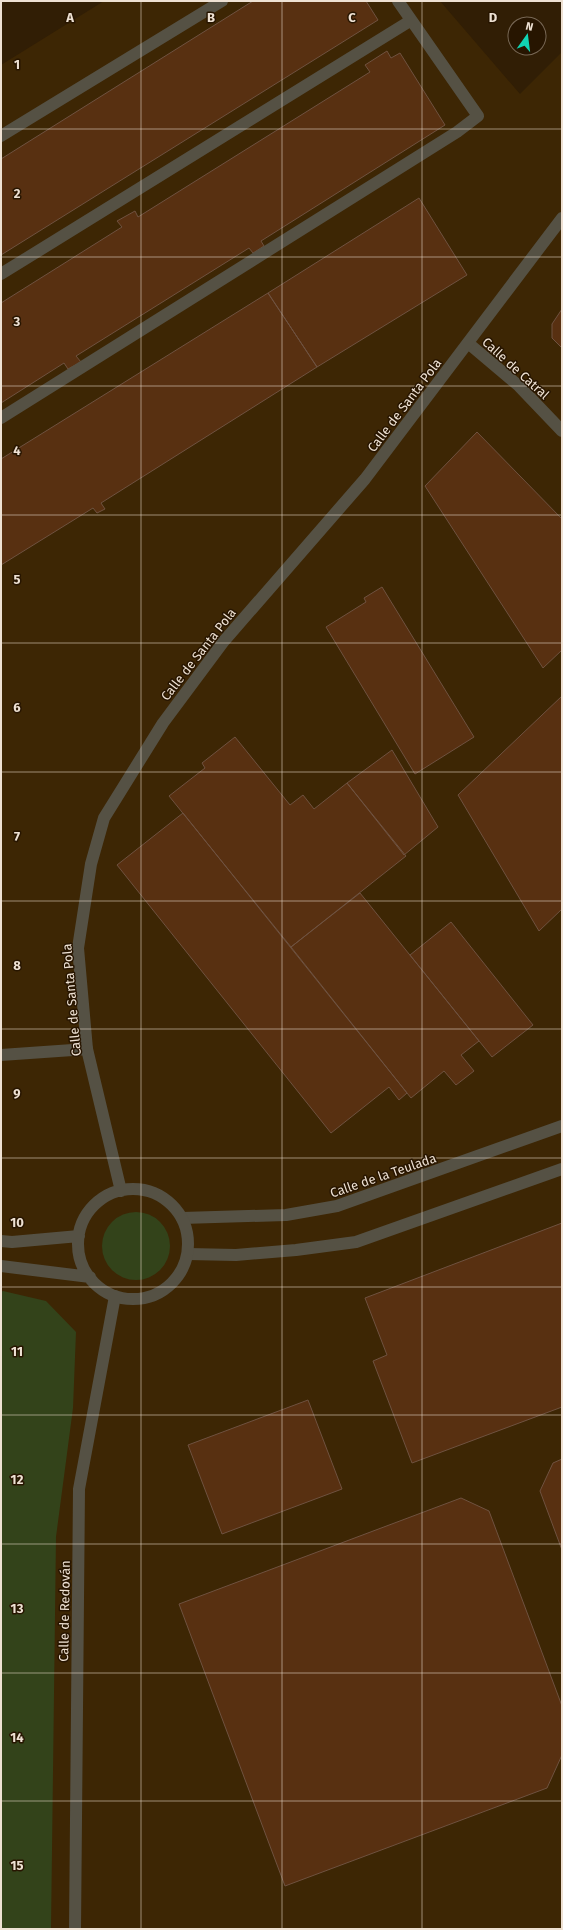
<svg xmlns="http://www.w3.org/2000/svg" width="563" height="1930" font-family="'Fira Sans',sans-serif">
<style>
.built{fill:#3d2604}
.green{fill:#33431a}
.building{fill:#583011;stroke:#6f5240}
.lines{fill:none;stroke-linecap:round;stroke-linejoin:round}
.lane{stroke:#555144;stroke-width:12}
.street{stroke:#555144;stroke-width:12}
.grid{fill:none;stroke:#eee1d3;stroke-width:1;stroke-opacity:0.55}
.labels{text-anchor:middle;stroke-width:3;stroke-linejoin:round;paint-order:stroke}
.street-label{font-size:13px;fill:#eee1d3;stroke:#271500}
.grid-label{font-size:13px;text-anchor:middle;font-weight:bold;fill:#eee1d3;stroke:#271500;stroke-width:3;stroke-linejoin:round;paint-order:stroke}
</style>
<rect width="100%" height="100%" fill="#311e05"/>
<path class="built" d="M104 1H440L520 94 562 52V1929H1V65Z"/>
<path class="green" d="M102 1246a34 34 0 1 1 68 0a34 34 0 1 1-68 0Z
M3 1291 46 1301 76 1332 73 1408 56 1537 51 1929H1V1292Z"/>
<path class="building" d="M253 1H366L378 20 1 255V159Z
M387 51 391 58 400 53 445 125 261 241 264 246 253 253 249 248 76 356 81 362 68 369 64 363 1 403V303L122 227 117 221 135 211 138 217 370 72 365 65Z
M419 198 467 275 317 367 268 293Z
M268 293 317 367 101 503 105 509 97 513 93 508 1 565V459Z
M562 309V348L552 338V324Z
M477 432 562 519V650L543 668 425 486Z
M382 587 474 737 415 774 326 627 366 602 364 598Z
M562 696V909L539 931 458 795Z
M235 737 290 805 303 795 314 809 347 783 406 856 291 947 169 796 205 768 202 763Z
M392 750 438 827 404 855 347 783Z
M183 813 407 1093 399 1100 389 1087 331 1133 117 865Z
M360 893 479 1041 461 1055 474 1071 456 1085 444 1071 411 1098 291 947Z
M451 922 533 1025 492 1057 410 955Z
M562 1223V1407L412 1463 373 1361 387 1355 365 1298Z
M308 1400 342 1489 222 1534 188 1445Z
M562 1459V1550L540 1491 553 1463Z
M461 1498 489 1511 562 1706V1755L547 1788 285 1886 179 1604Z"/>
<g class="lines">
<path class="lane" d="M1 136 222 1
M1 274 410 21
M468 343 519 386 562 431
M1 418 457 132 478 116 398 1
M1 1055 87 1049
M182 1218 286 1215 337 1206 562 1126
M188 1254 236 1255 296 1250 356 1242 562 1169"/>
<path class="street" d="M78 1244a55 55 0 1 1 110 0a55 55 0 1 1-110 0Z
M121 1191 87 1049 78 948 91 864 104 818 163 723 224 641 365 479 562 218
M1 1241 12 1242 79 1236
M1 1266 90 1277
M75 1929 79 1489 115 1296"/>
</g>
<path class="grid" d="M141 1V1929M282 1V1929M422 1V1929M1 129H562M1 257H562M1 386H562M1 515H562M1 643H562M1 772H562M1 901H562M1 1029H562M1 1158H562M1 1287H562M1 1415H562M1 1544H562M1 1673H562M1 1801H562"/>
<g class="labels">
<g class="street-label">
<text transform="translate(516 368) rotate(42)" y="5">Calle de Catral</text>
<text transform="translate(404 405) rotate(-53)" y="5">Calle de Santa Pola</text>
<text transform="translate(198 654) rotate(-52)" y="5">Calle de Santa Pola</text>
<text transform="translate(71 1000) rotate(-95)" y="5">Calle de Santa Pola</text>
<text transform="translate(383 1175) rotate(-19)" y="5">Calle de la Teulada</text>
<text transform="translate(64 1611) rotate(-89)" y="5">Calle de Redován</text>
</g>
</g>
<g class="grid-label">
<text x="70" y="22">A</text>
<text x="211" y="22">B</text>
<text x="352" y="22">C</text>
<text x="493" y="22">D</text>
<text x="17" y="69">1</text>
<text x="17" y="198">2</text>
<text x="17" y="326">3</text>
<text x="17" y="455">4</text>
<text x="17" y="584">5</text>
<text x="17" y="712">6</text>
<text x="17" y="841">7</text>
<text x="17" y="970">8</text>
<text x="17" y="1098">9</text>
<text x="17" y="1227">10</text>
<text x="17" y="1356">11</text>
<text x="17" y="1484">12</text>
<text x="17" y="1613">13</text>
<text x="17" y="1742">14</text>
<text x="17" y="1870">15</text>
</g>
<rect width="563" height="1930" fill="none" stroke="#eee1d3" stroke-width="4"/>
<g transform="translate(527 36) rotate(14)"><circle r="19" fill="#271500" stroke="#776754"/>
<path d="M0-3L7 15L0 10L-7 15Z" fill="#11d5b4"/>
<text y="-6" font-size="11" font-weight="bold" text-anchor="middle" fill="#eee1d3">N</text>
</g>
</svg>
